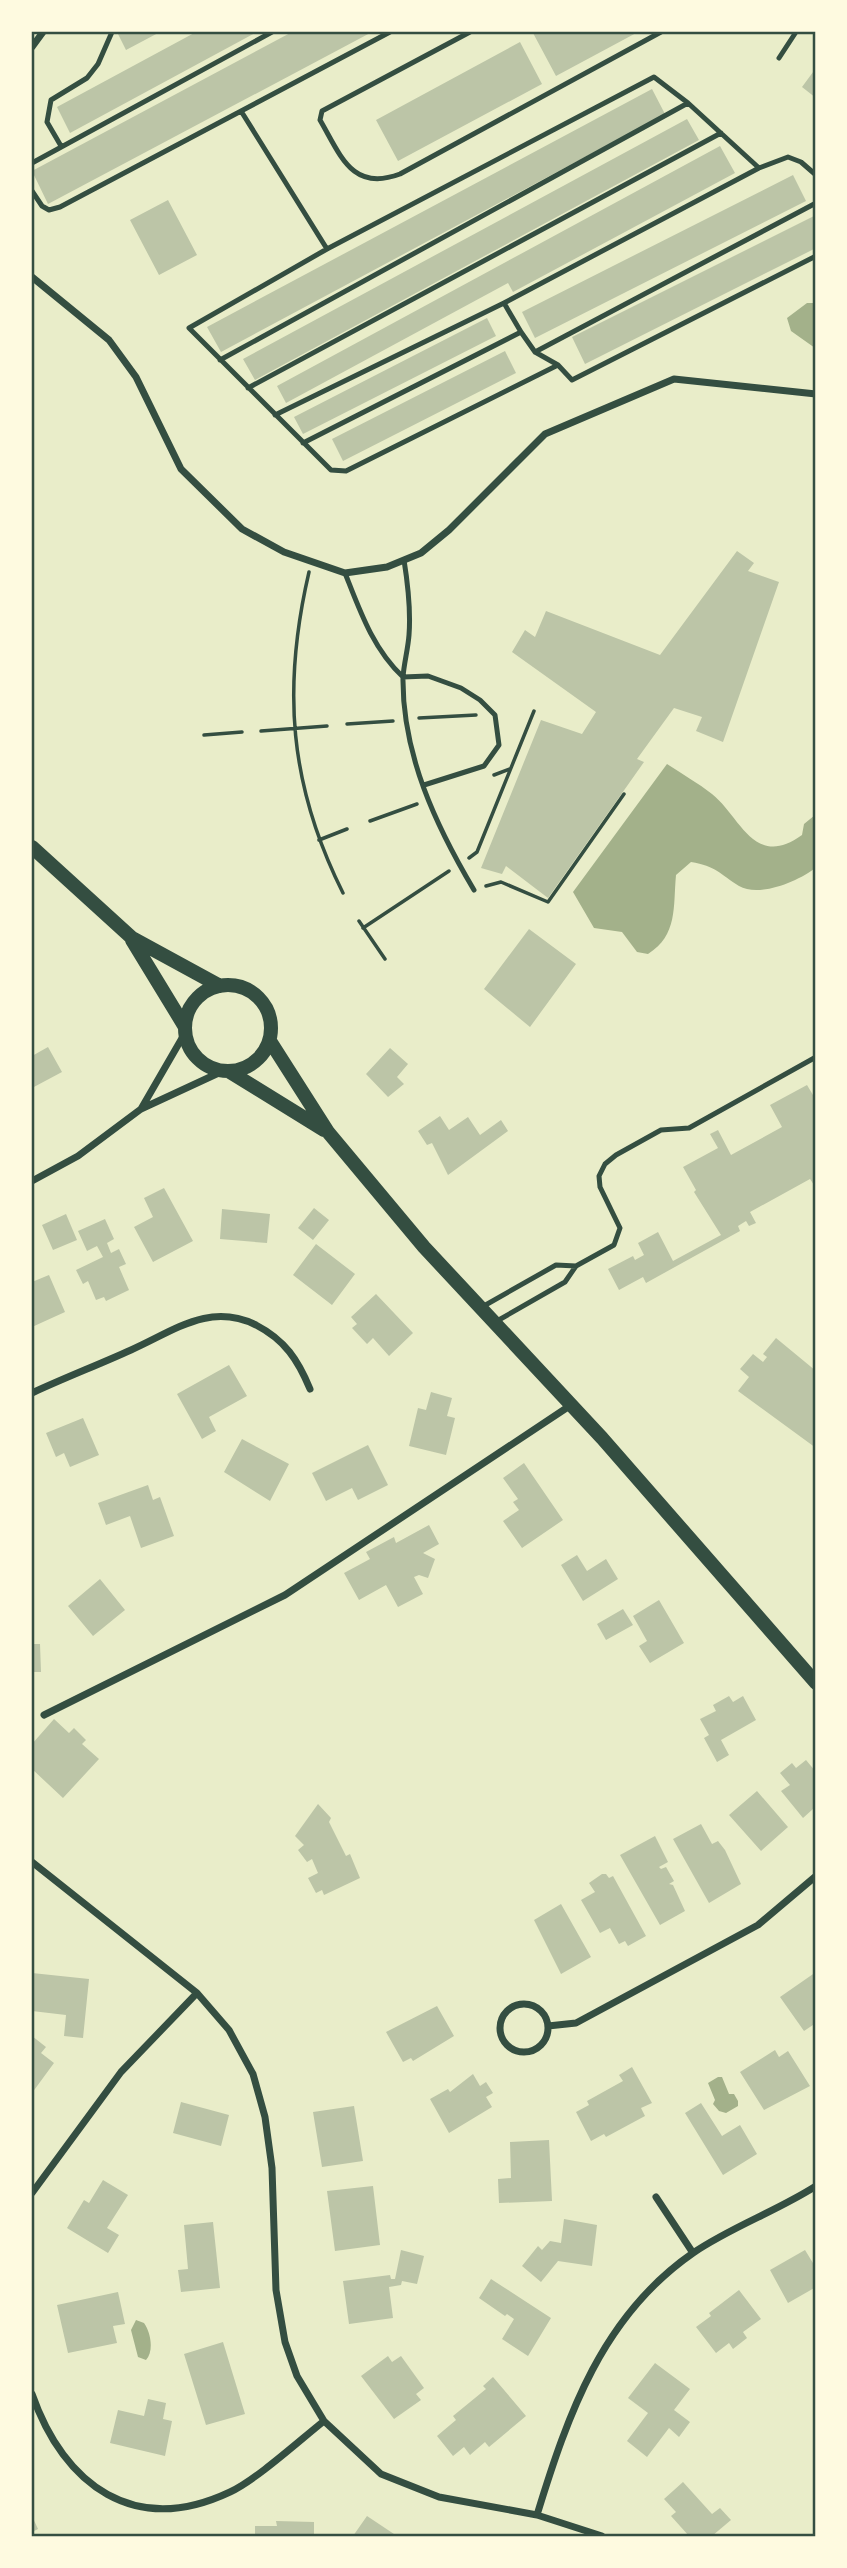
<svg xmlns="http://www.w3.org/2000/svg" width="847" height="2568" font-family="'Fira Sans Condensed',sans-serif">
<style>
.water{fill:#a3b18a}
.building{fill:#bcc5a7}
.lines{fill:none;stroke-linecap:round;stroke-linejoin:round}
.path{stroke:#344e41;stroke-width:3.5}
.service{stroke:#344e41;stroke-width:5}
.minor{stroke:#344e41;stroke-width:7}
.secondary{stroke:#344e41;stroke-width:14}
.neatline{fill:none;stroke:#344e41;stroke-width:2.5}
</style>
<rect width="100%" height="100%" fill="#e9edc9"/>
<path class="water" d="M807 303H815V348L791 331 787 318Z
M667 764C682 774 698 783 712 794 740 816 754 870 802 835L804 824 815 815V868C799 881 759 898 739 886 720 874 716 866 691 862L676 875C673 907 678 935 648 954L637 952 622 932 594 928 573 892Z
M718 2077H722L729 2094H734L738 2101V2106L726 2113 719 2111 713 2104 715 2100 708 2083Z
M136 2320 144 2323C151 2333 154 2351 146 2360L138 2357 131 2330Z"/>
<path class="building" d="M117 32H160L126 50Z
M196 32H257L70 133 57 107Z
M292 32H372L48 204 32 171Z
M537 32H638L556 76 533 33Z
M520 42 542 84 398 161 376 120Z
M816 68V98L802 87Z
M652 89 665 114 221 352 207 327Z
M687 119 699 140 255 380 243 359Z
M720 146 735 173 513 292 508 283 286 403 277 386Z
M793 175 806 201 535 338 522 312Z
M168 200 197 255 159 275 130 220Z
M816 215V248L585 364 572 337Z
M487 318 496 336 303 434 294 417Z
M505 351 516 373 343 461 332 439Z
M737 551 754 563 748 571 779 582 723 742 696 731 702 717 674 708 637 759 644 762 548 898 506 866 502 874 481 868 541 720 582 734 596 712 512 652 525 630 535 637 546 611 660 655Z
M529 929 576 964 530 1027 484 989Z
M48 1047 62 1072 32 1088V1056Z
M390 1048 408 1064 397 1077 404 1084 388 1097 366 1074Z
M807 1085 816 1100V1188L810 1179 750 1212 756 1223 749 1226 746 1221 738 1226 740 1231 646 1283 643 1277 619 1290 608 1269 633 1256 635 1260 644 1255 638 1243 658 1232 673 1261 721 1235 694 1192 696 1190 683 1167 718 1148 710 1134 718 1130 731 1155 782 1127 770 1105Z
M440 1116 449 1130 468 1117 480 1135 501 1120 508 1131 448 1175 432 1143 427 1145 418 1131Z
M164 1188 193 1241 153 1262 134 1227 153 1217 144 1198Z
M314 1208 329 1220 313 1240 298 1228Z
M222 1209 270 1214 267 1243 220 1239Z
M66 1214 77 1240 53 1250 42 1225Z
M105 1219 114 1239 107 1243 111 1253 119 1249 126 1264 119 1267 129 1290 106 1301 104 1297 96 1300 88 1281 83 1284 76 1270 103 1257 97 1246 87 1251 78 1231Z
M316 1244 355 1274 332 1305 293 1275Z
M49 1275 65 1312 32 1327V1282Z
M376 1294 413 1333 389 1356 373 1338 367 1344 352 1328 357 1324 351 1317Z
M776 1338 816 1371V1448L738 1391 749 1377 740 1369 753 1354 763 1362 767 1357 763 1354Z
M229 1365 247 1396 209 1417 216 1431 202 1439 177 1394Z
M431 1392 452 1398 447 1416 455 1418 446 1455 409 1446 418 1408 426 1410Z
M83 1418 99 1455 70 1467 64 1453 56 1457 46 1433Z
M242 1439 289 1464 270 1501 224 1472Z
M368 1445 388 1485 358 1500 352 1488 326 1501 312 1473Z
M524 1463 563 1520 522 1548 503 1521 519 1510 513 1502 518 1499 503 1478Z
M148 1485 153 1500 160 1497 174 1536 141 1548 130 1516 106 1525 98 1503Z
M429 1525 439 1544 423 1553 435 1559 428 1578 419 1575 414 1577 423 1594 398 1607 386 1585 359 1600 344 1573 370 1559 366 1552 394 1537 396 1543Z
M577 1555 587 1571 606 1559 618 1579 583 1601 561 1565Z
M100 1579 125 1610 93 1636 68 1606Z
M659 1600 684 1643 650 1663 639 1646 647 1641 633 1616Z
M623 1609 633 1625 606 1640 597 1624Z
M32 1644H40L41 1672H32Z
M729 1696 733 1702 743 1696 756 1720 721 1740 729 1755 717 1762 704 1738 709 1735 700 1719 716 1711 713 1705Z
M54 1719 69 1733 74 1728 86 1740 82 1744 99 1759 63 1798 32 1769V1744Z
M806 1760 816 1772V1812L813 1809 803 1818 781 1791 790 1785 780 1773 792 1763 796 1768Z
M757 1791 788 1827 761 1851 729 1815Z
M318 1804 331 1818 329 1822 346 1856 350 1854 360 1878 324 1895 322 1890 316 1893 308 1878 318 1873 312 1859 307 1862 298 1850 304 1845 295 1836Z
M701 1824 712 1844 718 1841 725 1850 741 1884 709 1903 673 1839Z
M655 1836 668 1862 659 1867 661 1869 666 1867 674 1881 669 1884 673 1885 685 1911 660 1925 620 1855Z
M602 1874H606L609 1878 613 1876 646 1936 628 1946 625 1941 619 1944 610 1928 600 1933 581 1900 595 1892 589 1883Z
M561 1904 591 1957 561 1974 534 1920Z
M816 1972V2023L804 2031 780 1997Z
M32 1973 89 1979 83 2038 64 2036 66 2015 32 2011Z
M437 2006 454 2036 413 2061 411 2058 403 2062 386 2032Z
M32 2036 46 2047 41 2053 54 2063 32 2093Z
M775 2050 779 2057 788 2051 810 2086 764 2110 740 2072Z
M632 2067 652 2103 641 2108 645 2116 606 2137 604 2134 591 2141 576 2112 589 2105 587 2101 623 2081 619 2075Z
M473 2074 480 2086 486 2082 493 2093 486 2097 492 2107 449 2133 430 2099 448 2089 450 2092Z
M181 2102 229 2115 221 2146 173 2133Z
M701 2103 722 2136 740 2125 757 2154 723 2175 685 2113Z
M354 2106 363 2161 322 2167 313 2112Z
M549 2140 552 2201 499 2203 498 2179 511 2178 510 2142Z
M103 2180 128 2195 107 2228 119 2235 108 2253 67 2228 84 2200 89 2203Z
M373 2186 380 2245 335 2251 327 2191Z
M564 2219 597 2225 592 2266 558 2261 541 2282 522 2266 538 2246 542 2250 550 2241 561 2243Z
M213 2222 220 2288 181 2292 178 2270 188 2269 184 2225Z
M401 2250 424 2256 417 2284 402 2281 401 2285 389 2287 393 2318 349 2324 343 2281 390 2275 391 2279H395Z
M805 2250 816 2268V2287L788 2303 770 2270Z
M491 2279 551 2318 528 2356 502 2339 514 2319 507 2314 505 2316 479 2298Z
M739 2290 761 2319 743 2332 747 2338 733 2349 729 2343 716 2353 696 2327 711 2316 709 2313Z
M118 2292 125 2324 113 2326 117 2343 68 2353 57 2305Z
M223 2342 245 2414 206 2425 184 2354Z
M388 2356 392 2362 401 2356 424 2388 416 2394 421 2400 394 2419 361 2376Z
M655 2363 690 2389 674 2410 690 2422 679 2437 669 2428 647 2457 627 2441 648 2413 628 2398Z
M493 2377 526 2416 489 2447 485 2442 470 2455 464 2447 453 2456 437 2436 456 2420 453 2416 486 2389 483 2386Z
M148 2399 166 2403 163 2419 172 2421 165 2456 110 2443 118 2410 144 2416Z
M683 2482 712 2514 720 2508 731 2520 712 2536H689L671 2516 676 2512 664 2499Z
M32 2516 38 2529 32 2532Z
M367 2516 397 2536H353Z
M276 2521 314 2522V2536H255V2526H277Z"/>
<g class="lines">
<path class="path" d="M309 572C282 688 289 785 343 893
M419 718 476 715
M347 724 393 721
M261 731 327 726
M204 735 242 732
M494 775 510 769
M370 821 417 804
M319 840 347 829
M469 858 477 852 534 711
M486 886 501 882 548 902 624 794
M359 921 385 959
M363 928 449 871"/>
<path class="service" d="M470 32 322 111 320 120C341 156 352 192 400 174L661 32
M779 58 796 32
M241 111 327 249
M61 146 47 122 51 100 87 78 98 64 112 32
M32 163 272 32
M816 175 801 162 788 157 759 168 688 103 654 77 327 249 189 328 331 470 346 471 558 365 535 352 816 203
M32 191 42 206 49 210 60 207 390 32
M504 303 759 168
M220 360 688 103
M558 365 572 380 816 256
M248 388 721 133
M275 415 504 303 521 332
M303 443 521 332 535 352
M404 560C408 585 411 609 409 635 408 649 404 663 403 677 402 754 436 826 474 890
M345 573C360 611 373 649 403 677L428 676 461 688 480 700 495 715 499 745 484 766 424 785
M482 1307 556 1265 576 1266
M497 1321 565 1282 576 1266 614 1245 620 1228 600 1187 599 1176 605 1164 616 1155 661 1130 689 1128 816 1057"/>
<path class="minor" d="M32 47 43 32
M32 277 109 340 136 377 181 469 242 529 284 552 345 573 387 567 421 553 449 530 545 434 674 379 816 394
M141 1109 185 1033
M32 1181 78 1156 141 1109 223 1071
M32 1393C64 1378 98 1365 131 1350 174 1331 209 1302 256 1325 285 1340 298 1360 310 1389
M44 1715 285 1595 571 1405
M32 1862 197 1993 229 2030 253 2074 265 2117 272 2168 276 2290 285 2342 297 2376 324 2421 381 2474 439 2497 537 2515 602 2536
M500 2028a24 24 0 1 1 48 0a24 24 0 1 1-48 0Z
M548 2026 576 2023 758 1925 816 1876
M32 2193 121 2072 197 1993
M656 2197 693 2253
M32 2394C64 2486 135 2537 230 2492 256 2480 300 2440 324 2421
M537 2515C568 2414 602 2316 693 2253 731 2227 777 2211 816 2186"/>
<path class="secondary" d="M32 847 132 938 220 986
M132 940 185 1027
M185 1028a43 43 0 1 1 86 0a43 43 0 1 1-86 0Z
M270 1041 328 1132 424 1247 602 1438 816 1683
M230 1072 324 1130"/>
</g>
<rect width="847" height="2568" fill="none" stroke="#fefae0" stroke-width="66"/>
<rect x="33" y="33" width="781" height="2502" class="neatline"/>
</svg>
